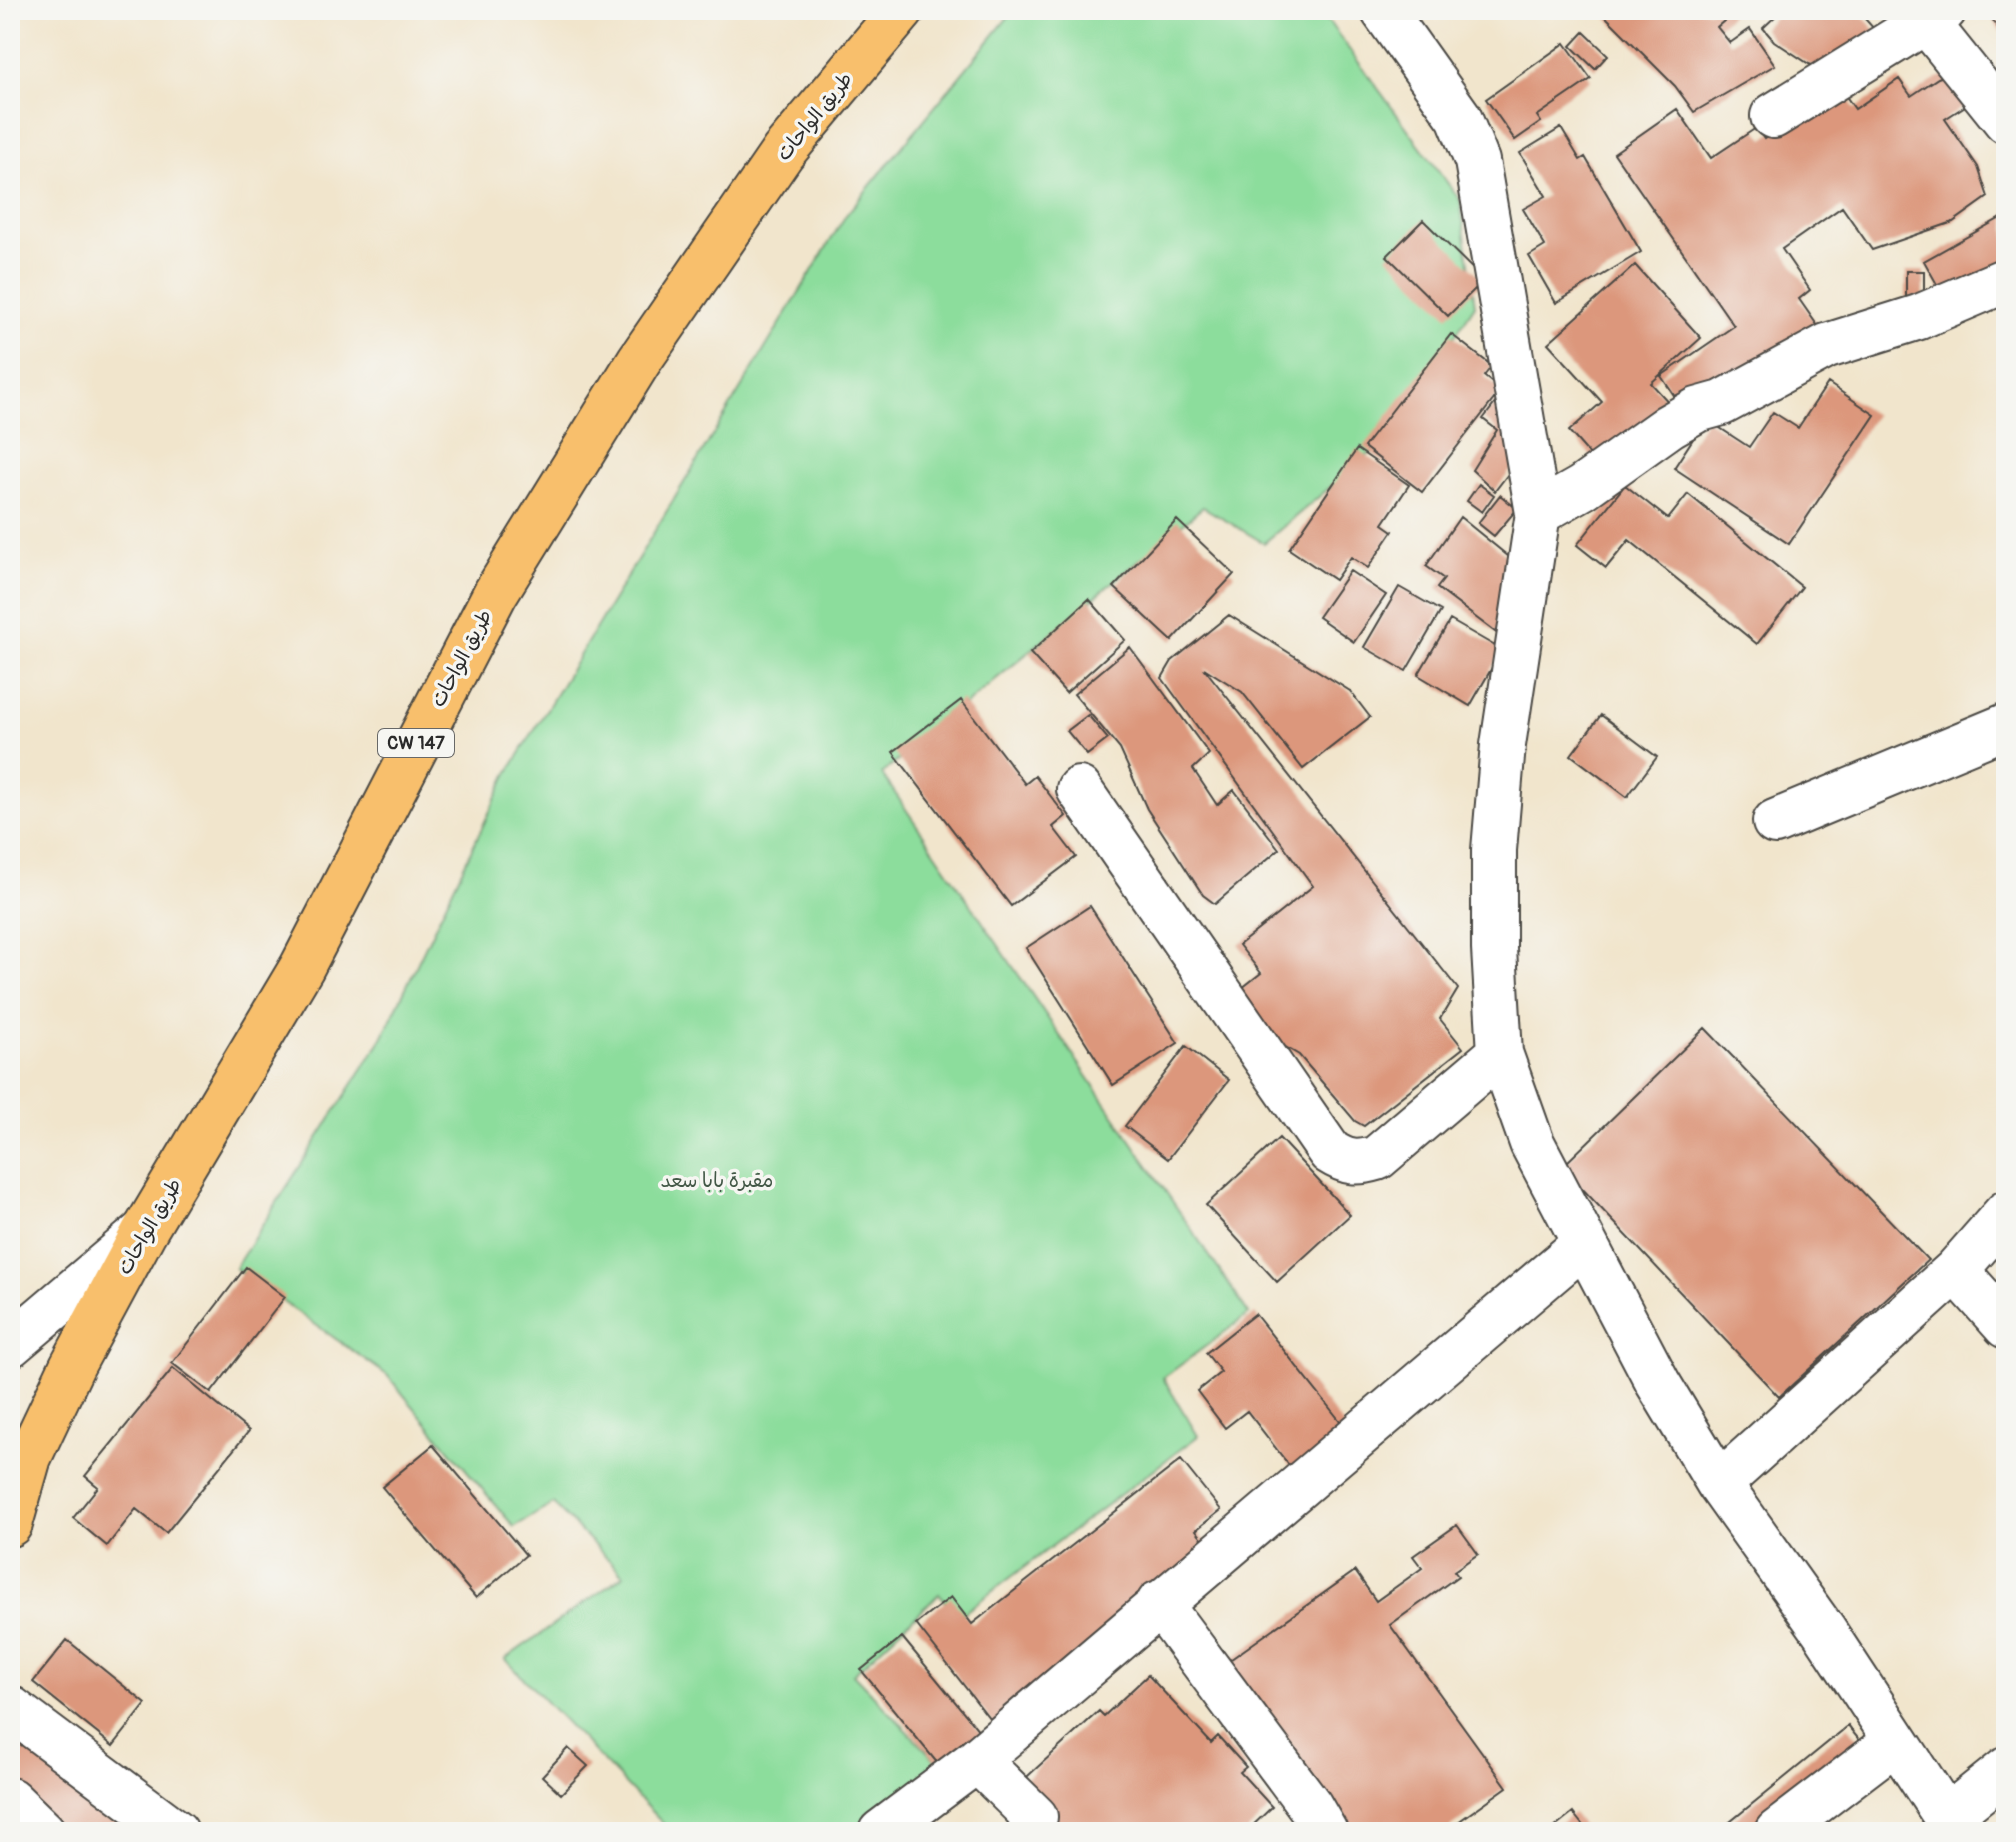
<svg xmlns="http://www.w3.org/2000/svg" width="2016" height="1842" font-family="Pangolin,'Playpen Sans Arabic',sans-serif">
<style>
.green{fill:#8cdd9c;stroke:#5c8464;stroke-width:2}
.building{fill:#dc977c}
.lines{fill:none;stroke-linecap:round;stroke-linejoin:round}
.minor-casing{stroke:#494743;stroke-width:48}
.primary-casing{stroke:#494743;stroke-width:48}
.minor{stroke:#fff;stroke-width:44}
.primary{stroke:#f8bf6c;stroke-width:44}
.labels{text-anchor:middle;stroke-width:7;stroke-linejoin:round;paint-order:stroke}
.shield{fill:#f6f6f2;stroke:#686867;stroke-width:2}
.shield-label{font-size:18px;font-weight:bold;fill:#2b2b2b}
.street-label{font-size:20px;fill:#2b2b2b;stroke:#f6f6f2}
.park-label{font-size:20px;fill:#435847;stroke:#f6f6f2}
</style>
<rect width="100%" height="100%" fill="#f6f6f2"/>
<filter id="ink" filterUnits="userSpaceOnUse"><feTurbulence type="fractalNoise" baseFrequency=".0125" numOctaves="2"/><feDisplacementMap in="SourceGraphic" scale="16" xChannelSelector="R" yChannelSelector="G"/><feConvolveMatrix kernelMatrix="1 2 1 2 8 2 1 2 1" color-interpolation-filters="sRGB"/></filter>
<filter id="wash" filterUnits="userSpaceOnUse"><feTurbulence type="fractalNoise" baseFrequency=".006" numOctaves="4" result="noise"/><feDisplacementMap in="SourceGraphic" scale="32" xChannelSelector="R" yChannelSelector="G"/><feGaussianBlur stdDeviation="1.8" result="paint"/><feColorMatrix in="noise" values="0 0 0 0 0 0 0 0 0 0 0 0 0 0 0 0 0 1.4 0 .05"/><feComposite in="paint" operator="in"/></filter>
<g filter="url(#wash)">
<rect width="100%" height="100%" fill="#f1e5cc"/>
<path class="green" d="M1014 10H1320L1460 200 1475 305 1386 440 1264 543 1203 507 882 774 1249 1314 1163 1378 1198 1436 957 1618 939 1594 853 1674 943 1768 865 1832H671L505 1659 624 1575 553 1504 514 1527 387 1375 235 1268 382 1038 507 775 846 215Z"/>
<g id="blocks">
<path class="building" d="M1599 10H1737L1717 27 1730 43 1750 29 1775 65 1694 112 1675 86Z
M1782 10H1857L1876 31 1826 70 1809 64 1774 41 1763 28Z
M1986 10H2006V34L2003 35Z
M1584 32 1608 55 1595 69 1571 46Z
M1565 43 1591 79 1537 116 1541 122 1515 140 1486 99Z
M1957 71 1976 99 1945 119 1978 167 1988 197 1953 222 1872 250 1842 207 1782 249 1810 290 1799 299 1826 338 1688 416 1661 376 1734 326 1614 153 1677 109 1711 158 1756 128 1764 139 1810 106 1845 95 1855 109 1899 79 1911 96 1938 78Z
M1561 128 1580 160 1585 157 1641 252 1556 303 1529 256 1545 246 1523 209 1546 196 1520 153Z
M2006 215V286L1954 315 1924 261Z
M1423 220 1484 280 1448 316 1387 256Z
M1635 265 1701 338 1651 383 1682 417 1612 480 1569 431 1602 402 1548 343Z
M1906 271H1924V297H1906Z
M1451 334 1492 366 1484 376 1501 390 1422 492 1364 447Z
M1828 383 1875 415 1789 544 1674 468 1706 419 1749 447 1773 412 1798 428Z
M1503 393 1521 457 1495 491 1472 470 1497 430 1483 419Z
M1357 449 1409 485 1383 524 1393 531 1368 568 1351 557 1335 580 1289 549Z
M1479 484 1494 495 1482 512 1467 501Z
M1625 485 1668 519 1688 494 1802 587 1757 644 1629 540 1606 568 1577 545Z
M1500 495 1517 509 1494 536 1478 523Z
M1460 517 1514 561 1499 635 1437 588 1444 579 1426 566Z
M1177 520 1234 574 1172 641 1114 587Z
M1350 571 1386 595 1354 642 1318 617Z
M1399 587 1441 611 1406 671 1364 647Z
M1089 599 1125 640 1066 693 1030 653Z
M1229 615 1350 691 1370 717 1303 769 1242 692 1204 668 1458 989 1440 1019 1463 1048 1364 1126 1355 1121 1299 1055 1260 1032 1232 996 1261 973 1239 945 1313 886 1162 678 1172 661Z
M1450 620 1502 650 1470 706 1418 675Z
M1130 647 1209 754 1193 769 1217 805 1234 790 1279 849 1215 904 1203 895 1147 809 1120 749 1074 694Z
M961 700 1025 784 1035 776 1066 816 1053 827 1076 857 1011 906 893 752Z
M1088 715 1108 739 1087 755 1067 731Z
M1601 715 1657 757 1627 797 1571 755Z
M1090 906 1178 1043 1113 1085 1026 948Z
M1705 1028 1928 1260 1779 1397 1562 1167Z
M1186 1046 1229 1080 1168 1159 1125 1126Z
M1279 1138 1350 1215 1277 1282 1206 1205Z
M246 1267 285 1297 211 1393 172 1363Z
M1255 1314 1352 1436 1299 1478 1247 1411 1225 1428 1197 1391 1221 1372 1206 1353Z
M173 1368 249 1431 166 1533 136 1509 107 1546 73 1518 98 1487 85 1476Z
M433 1445 526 1555 476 1598 382 1487Z
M1181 1460 1221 1510 1196 1530 1216 1556 997 1728 916 1624 951 1597 972 1624Z
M1457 1525 1478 1554 1454 1571 1458 1576 1390 1625 1507 1787 1444 1832H1337L1220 1667 1355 1571 1376 1601 1422 1568 1413 1556Z
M902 1637 989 1743 948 1776 861 1670Z
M67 1640 146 1704 113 1746 33 1682Z
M1148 1675 1211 1743 1218 1736 1246 1767 1240 1772 1272 1807 1246 1832H1060L1018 1785 1099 1711 1104 1716Z
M1848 1726 1873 1757 1782 1832H1730L1725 1826Z
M10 1729 148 1832H55L10 1789Z
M568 1748 588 1766 561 1794 542 1776Z
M1573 1813 1588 1832H1549Z"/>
</g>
</g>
<g filter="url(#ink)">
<use href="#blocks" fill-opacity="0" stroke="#494743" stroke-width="2"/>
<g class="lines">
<defs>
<path id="minor" d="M1383 10 1459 117 1477 161 1538 513 1503 745 1494 850V949L1500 1053 1532 1143 1658 1383 1719 1484 1824 1631 1956 1832
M1917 10 2006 121
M1773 116 1944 10
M1538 513 1582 488 1669 426 1697 410 1722 403 1827 346 1919 317 2006 280
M1079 789 1330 1152C1347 1163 1357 1164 1377 1158L1500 1053
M1775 822 2006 726
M1956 1270 2006 1326
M10 1345 142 1233
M1719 1484 1956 1270 2006 1213
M1159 1603 1310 1806 1325 1832
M10 1708 176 1832
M977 1760 1035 1817 1029 1832
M10 1800 43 1832
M1946 1818 2006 1770
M881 1832 977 1760 1583 1245
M1777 1832 1895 1742"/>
<path id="primary" d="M10 1524 29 1457 72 1366 144 1232 302 967 495 594 639 361 783 152 902 10"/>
</defs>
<use href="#minor" class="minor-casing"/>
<use href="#primary" class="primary-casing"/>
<use href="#minor" class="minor"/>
<use href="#primary" class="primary"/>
</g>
</g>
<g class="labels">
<rect class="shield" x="378" y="729" width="76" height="28" rx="6"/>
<g class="shield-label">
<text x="416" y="749">CW 147</text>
</g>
<g class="street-label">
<text transform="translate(814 116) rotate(-51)" y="7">طريق الواحات</text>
<text transform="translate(461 658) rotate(-62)" y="7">طريق الواحات</text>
<text transform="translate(149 1226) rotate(-60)" y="7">طريق الواحات</text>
</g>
<g class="park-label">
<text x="717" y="1187">مقبرة بابا سعد</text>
</g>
</g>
<rect width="2016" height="1842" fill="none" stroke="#f6f6f2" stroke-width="40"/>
</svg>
